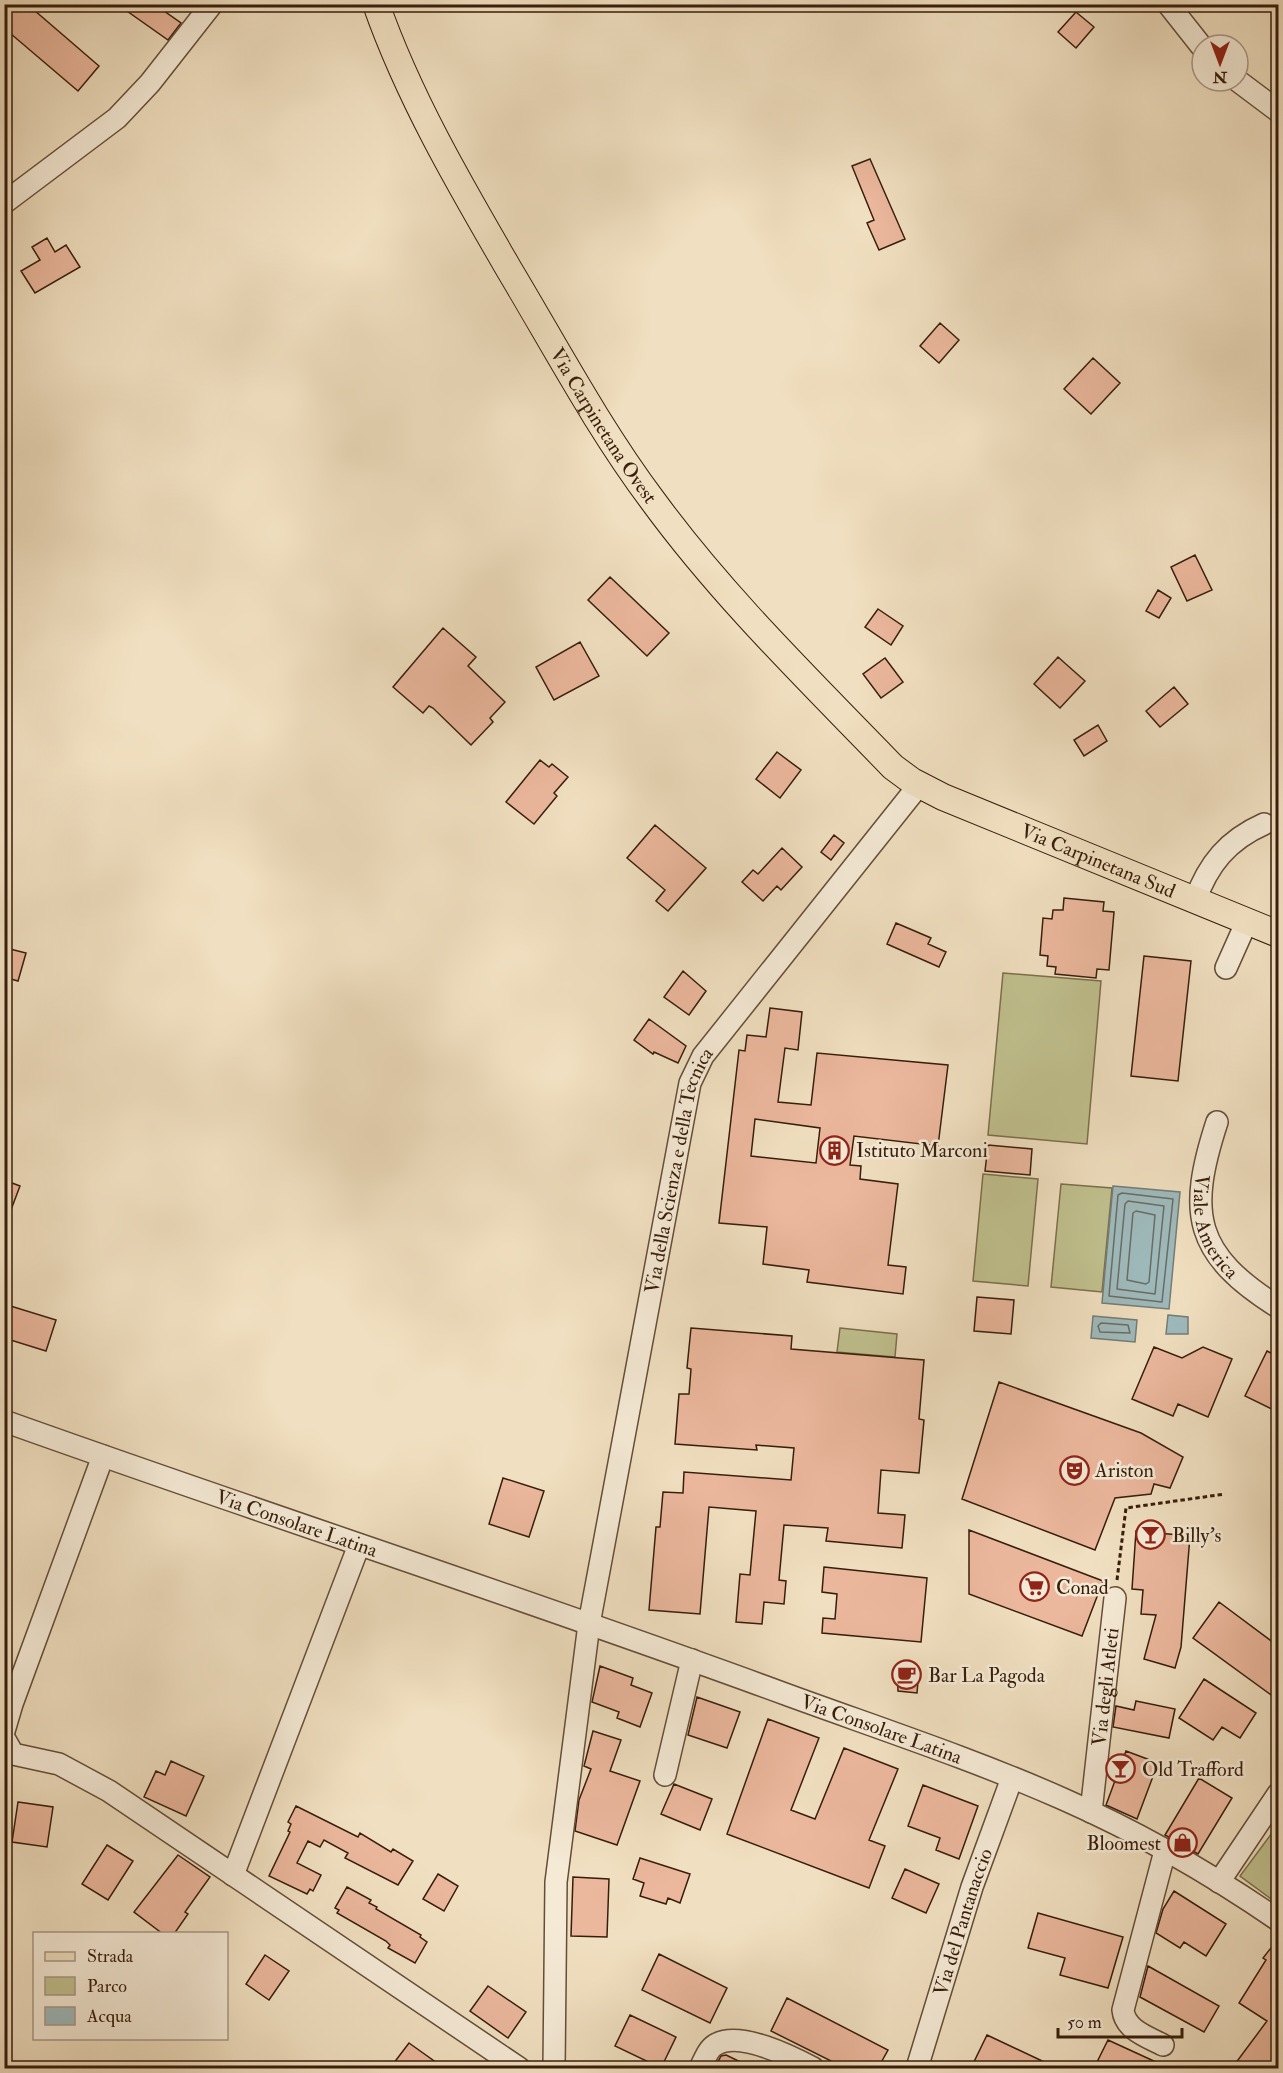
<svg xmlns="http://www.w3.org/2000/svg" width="1283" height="2073" font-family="'IM FELL Double Pica',serif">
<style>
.green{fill:#c0c08e;stroke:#7c6f4c;stroke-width:1.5}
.water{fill:#9ebabc;stroke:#757c75;stroke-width:1.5}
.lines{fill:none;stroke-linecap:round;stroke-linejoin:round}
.shore{stroke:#6a6c64;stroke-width:1.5}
.building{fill:#ebb79d;stroke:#371e0b;stroke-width:1.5;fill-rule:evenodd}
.minor-casing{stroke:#654e38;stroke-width:24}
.major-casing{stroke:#371e0b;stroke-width:28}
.path{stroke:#371e0b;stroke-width:3;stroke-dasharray:4.5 3;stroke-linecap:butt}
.minor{stroke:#f5ead6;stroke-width:21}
.major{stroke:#f0dfc0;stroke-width:26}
.labels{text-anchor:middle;stroke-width:5;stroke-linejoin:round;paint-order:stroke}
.street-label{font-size:20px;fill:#371e0b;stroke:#f5ead6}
.poi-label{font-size:20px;fill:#371e0b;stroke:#f5ead6;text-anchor:start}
</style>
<rect width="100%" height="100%" fill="#f0dfc0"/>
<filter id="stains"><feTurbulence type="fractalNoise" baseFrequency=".00333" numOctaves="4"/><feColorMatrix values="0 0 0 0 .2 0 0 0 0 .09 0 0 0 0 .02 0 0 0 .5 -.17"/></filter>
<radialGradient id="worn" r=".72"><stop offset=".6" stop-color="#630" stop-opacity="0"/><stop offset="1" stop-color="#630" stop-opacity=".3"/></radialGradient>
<path class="green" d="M1003 973 1101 981 1087 1144 988 1135Z
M983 1174 1038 1179 1028 1286 973 1281Z
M1061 1184 1112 1188 1102 1292 1051 1287Z
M840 1328 897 1334 895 1357 837 1352Z
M1278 1825V1904L1240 1876Z"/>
<path class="water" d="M1113 1186 1180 1192 1169 1309 1102 1303Z
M1168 1315 1188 1317V1334H1166Z
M1093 1316 1137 1320 1135 1342 1091 1338Z"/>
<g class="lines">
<path class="shore" d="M1122 1193 1173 1199 1162 1302 1109 1296 1118 1195Z
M1128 1201 1164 1206 1155 1294 1117 1289 1125 1204Z
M1136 1211 1155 1215 1149 1282 1146 1284 1127 1280 1133 1213Z
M1101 1323 1128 1325 1130 1333 1100 1332 1098 1326Z"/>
</g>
<path class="building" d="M12 4H27L99 66 78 91 4 28V13Z
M117 4H154L181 23 168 40Z
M1076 12 1094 27 1076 48 1058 32Z
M870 159 905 239 879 250 867 223 874 220 852 166Z
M47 238 55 252 66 245 80 267 35 293 21 271 40 260 32 247Z
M940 323 959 340 939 363 920 346Z
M1093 358 1120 383 1091 414 1064 389Z
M1195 555 1212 590 1187 601 1171 567Z
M610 577 669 633 647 656 588 600Z
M1158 590 1171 598 1159 618 1146 611Z
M878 609 903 626 891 645 865 627Z
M443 628 476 657 468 666 505 702 490 718 493 722 471 745 433 708 429 706 423 713 393 687Z
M580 642 599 676 554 700 536 667Z
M1058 657 1085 681 1060 708 1034 684Z
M885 658 903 682 881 698 863 674Z
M1174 687 1188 704 1160 727 1146 711Z
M1098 725 1107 741 1084 756 1074 740Z
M777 752 801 770 780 798 756 779Z
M540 760 549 767 552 764 568 777 554 793 557 796 534 824 506 802Z
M655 825 706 868 668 911 656 901 665 890 627 858Z
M834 835 844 843 831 860 821 852Z
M782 848 802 867 781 890 777 886 763 901 742 882 753 870 758 874Z
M1064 898 1104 902 1103 911 1114 912 1109 970 1097 969 1096 978 1055 974 1056 967 1047 966 1048 956 1040 955 1043 918 1052 919 1053 910H1063Z
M896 923 931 938 928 944 946 952 939 967 887 944Z
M10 949 26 953 18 981 4 977Z
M1144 956 1191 961 1178 1081 1131 1076Z
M683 971 706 991 689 1015 664 997Z
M770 1008 802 1012 798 1050 785 1048 778 1102 811 1105 817 1053 948 1065 938 1146 854 1136 850 1165 861 1166 860 1179 898 1184 888 1265 906 1267 903 1294 807 1282 809 1270 763 1264 767 1227 719 1223 739 1050 745 1051 747 1035 766 1037ZM755 1119 820 1128 816 1163 751 1156Z
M649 1019 686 1046 678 1063 654 1052 653 1054 634 1040Z
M988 1145 1032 1149 1030 1175 985 1171Z
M4 1180 20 1186 6 1223H4Z
M977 1297 1014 1300 1011 1334 974 1331Z
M4 1304 56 1320 46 1351 4 1338Z
M691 1328 792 1336 791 1349 924 1360 919 1419 924 1420 919 1473 881 1470 878 1513 905 1515 902 1548 826 1541 828 1528 784 1525 779 1580 786 1581 784 1604 764 1602 762 1624 736 1622 740 1574 750 1575 756 1511 709 1507 700 1614 649 1610 656 1527H660L663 1492 683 1493 684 1472 791 1480 794 1448 756 1445 757 1450 675 1444 679 1394H689L691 1369 687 1368Z
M1154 1347 1182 1358 1203 1347 1232 1359 1208 1417 1178 1404 1173 1416 1132 1399Z
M1267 1351 1278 1357V1412L1245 1396Z
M999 1382 1141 1433 1183 1457 1170 1488 1154 1484 1151 1494 1115 1498 1095 1550 962 1499Z
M503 1478 544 1491 529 1537 489 1524Z
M969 1530 1103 1581 1082 1636 969 1594Z
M1136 1531 1190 1536 1181 1647 1175 1668 1144 1659 1156 1615 1141 1614 1143 1590 1132 1589Z
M824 1567 927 1578 921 1642 822 1633 823 1618 835 1619 837 1594 822 1592Z
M1219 1602 1278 1646V1700L1193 1638Z
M600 1666 633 1678 631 1685 652 1693 640 1727 617 1718 619 1712 592 1702Z
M897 1668 919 1669 917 1693 898 1691Z
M1204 1679 1256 1713 1240 1738 1222 1727 1213 1740 1179 1718Z
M697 1697 740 1712 727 1748 688 1735Z
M1136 1701 1175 1709 1169 1738 1113 1727 1116 1706 1134 1710Z
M768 1719 819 1738 791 1810 815 1819 844 1748 898 1769 869 1840 885 1846 869 1888 727 1834Z
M593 1731 621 1740 610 1771 640 1781 617 1845 575 1831 579 1800 591 1769 584 1766Z
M1126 1751 1158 1763 1137 1819 1106 1805Z
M171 1761 204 1776 186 1816 144 1797 156 1771 165 1775Z
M1199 1778 1232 1798 1198 1854 1165 1835Z
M674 1784 712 1799 700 1830 661 1814Z
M923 1785 978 1806 959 1859 936 1850 940 1838 908 1826Z
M18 1802 53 1807 47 1847 12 1842Z
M296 1806 358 1837 360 1833 391 1852 393 1849 413 1861 398 1885 345 1858 348 1853 324 1840 320 1847 308 1841 297 1863 321 1875 313 1891 310 1889 307 1894 269 1876 290 1832 288 1831 291 1824 288 1822Z
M107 1845 133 1861 108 1900 82 1884Z
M178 1855 210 1877 185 1912 188 1914 174 1934H163L134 1912Z
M640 1858 690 1874 680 1903 668 1898 666 1904 640 1896 644 1883 633 1879Z
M905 1869 939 1884 926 1913 892 1898Z
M438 1874 458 1886 444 1911 423 1899Z
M573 1877 609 1879 607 1937 571 1936Z
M347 1887 371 1900 369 1903 377 1907 376 1909 421 1935 420 1937 427 1942 415 1963 388 1948 390 1945 386 1941 337 1913 339 1910 335 1908Z
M1174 1891 1226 1924 1206 1956 1184 1942 1180 1948 1156 1933 1163 1909Z
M1038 1913 1123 1937 1108 1988 1060 1975 1065 1958 1028 1948Z
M1278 1939V2053L1268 2068H1232L1267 2021 1239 2003 1266 1960 1263 1958Z
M659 1954 727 1988 710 2023 642 1990Z
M265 1955 289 1971 269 2000 246 1984Z
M1148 1966 1219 2006 1204 2032 1140 1997Z
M488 1986 526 2012 508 2038 470 2011Z
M787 1998 888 2050 878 2068H845L771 2031Z
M630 2015 676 2037 661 2068 615 2046Z
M987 2035 1057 2068H971Z
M1108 2040 1169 2068H1094Z
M409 2043 444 2068H390Z
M726 2055 753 2068H715L721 2056Z"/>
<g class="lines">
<defs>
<g id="minor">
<path d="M1168 4 1202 47"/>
<path d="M1238 81 1278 111"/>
<path d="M4 203 117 118 150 83 212 4"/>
<path d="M1195 901C1208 864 1228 840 1264 824"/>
<path d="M1226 968 1247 921"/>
<path id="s1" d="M1217 1122C1187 1214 1194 1254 1278 1307"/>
<path id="s2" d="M4 1421C264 1514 527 1599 785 1694 878 1728 973 1759 1063 1799 1138 1832 1211 1874 1278 1920"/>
<path d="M4 1731 12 1704 103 1456"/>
<path d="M4 1738 13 1754 59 1764 109 1791 519 2068"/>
<path d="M665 1775 692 1660"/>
<path id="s3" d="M1091 1812 1115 1598"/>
<path d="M233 1875 359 1545"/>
<path d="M1219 1882 1278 1794"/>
<path d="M1163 2045C1148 2037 1125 2030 1123 2010L1165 1851"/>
<path id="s4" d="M554 2068 556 1882 589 1624 690 1083 703 1056 919 785"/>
<path d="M700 2068C704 2061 708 2049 715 2045 739 2030 792 2057 813 2068"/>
<path id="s5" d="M917 2068 972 1887 1012 1778"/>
</g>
<g id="major">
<path id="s6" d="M376 4C409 98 460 185 510 271 556 348 599 429 653 501 724 598 810 681 893 767L912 781 943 797 1278 934"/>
</g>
</defs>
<use href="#minor" class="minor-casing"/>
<use href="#major" class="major-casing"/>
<path class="path" d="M1117 1580 1126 1508 1225 1494"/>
<use href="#minor" class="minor"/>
<use href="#major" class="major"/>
</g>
<defs>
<symbol id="building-ring" viewBox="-11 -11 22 22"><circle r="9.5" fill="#f5ead6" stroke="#8f2418" stroke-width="1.5"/><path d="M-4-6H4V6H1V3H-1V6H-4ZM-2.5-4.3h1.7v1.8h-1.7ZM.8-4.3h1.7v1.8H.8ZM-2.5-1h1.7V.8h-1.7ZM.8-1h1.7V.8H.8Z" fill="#8f2418"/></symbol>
<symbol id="theatre-ring" viewBox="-11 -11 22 22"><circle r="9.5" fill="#f5ead6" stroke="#8f2418" stroke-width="1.5"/><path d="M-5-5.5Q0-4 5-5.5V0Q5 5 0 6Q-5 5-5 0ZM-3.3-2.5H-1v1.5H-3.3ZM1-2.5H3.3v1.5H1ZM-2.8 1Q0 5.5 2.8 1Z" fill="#8f2418"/></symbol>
<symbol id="bar-ring" viewBox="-11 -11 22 22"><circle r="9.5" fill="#f5ead6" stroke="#8f2418" stroke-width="1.5"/><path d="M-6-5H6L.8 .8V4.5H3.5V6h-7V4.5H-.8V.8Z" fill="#8f2418"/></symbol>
<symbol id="supermarket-ring" viewBox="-11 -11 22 22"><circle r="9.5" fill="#f5ead6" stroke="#8f2418" stroke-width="1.5"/><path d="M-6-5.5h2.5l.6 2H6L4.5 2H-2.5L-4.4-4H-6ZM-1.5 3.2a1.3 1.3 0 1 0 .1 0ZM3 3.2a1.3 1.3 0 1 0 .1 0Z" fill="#8f2418"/></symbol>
<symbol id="cafe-ring" viewBox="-11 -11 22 22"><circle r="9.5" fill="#f5ead6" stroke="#8f2418" stroke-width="1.5"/><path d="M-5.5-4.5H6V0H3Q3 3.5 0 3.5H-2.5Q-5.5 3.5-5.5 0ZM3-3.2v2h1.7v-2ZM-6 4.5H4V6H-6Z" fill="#8f2418"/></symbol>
<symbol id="shop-ring" viewBox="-11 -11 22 22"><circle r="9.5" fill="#f5ead6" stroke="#8f2418" stroke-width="1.5"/><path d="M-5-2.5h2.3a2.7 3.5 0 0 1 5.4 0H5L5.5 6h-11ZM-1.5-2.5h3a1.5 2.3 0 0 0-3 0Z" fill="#8f2418"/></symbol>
</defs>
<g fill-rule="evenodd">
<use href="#building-ring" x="818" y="1134" width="33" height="33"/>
<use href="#theatre-ring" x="1058" y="1454" width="33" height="33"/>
<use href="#bar-ring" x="1134" y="1518" width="33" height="33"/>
<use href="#supermarket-ring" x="1018" y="1570" width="33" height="33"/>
<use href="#cafe-ring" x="890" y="1658" width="33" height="33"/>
<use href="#bar-ring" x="1104" y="1752" width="33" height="33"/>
<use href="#shop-ring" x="1166" y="1826" width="33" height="33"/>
</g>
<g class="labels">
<g class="street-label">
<text dy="7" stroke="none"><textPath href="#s6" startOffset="480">Via Carpinetana Ovest</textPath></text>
<text dy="7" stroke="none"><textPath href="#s6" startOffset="1155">Via Carpinetana Sud</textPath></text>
<text dy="7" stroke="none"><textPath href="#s4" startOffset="909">Via della Scienza e della Tecnica</textPath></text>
<text dy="7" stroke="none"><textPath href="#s1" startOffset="110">Viale America</textPath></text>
<text dy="7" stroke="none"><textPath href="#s2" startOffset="310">Via Consolare Latina</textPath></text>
<text dy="7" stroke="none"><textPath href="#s3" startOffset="126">Via degli Atleti</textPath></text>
<text dy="7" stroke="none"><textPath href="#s2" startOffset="930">Via Consolare Latina</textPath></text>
<text dy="7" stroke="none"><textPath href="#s5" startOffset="153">Via del Pantanaccio</textPath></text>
</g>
<g class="poi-label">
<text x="856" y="1157">Istituto Marconi</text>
<text x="1095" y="1477">Ariston</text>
<text x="1172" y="1542">Billy's</text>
<text x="1056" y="1594">Conad</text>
<text x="928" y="1682">Bar La Pagoda</text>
<text x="1142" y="1776">Old Trafford</text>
<text x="1161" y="1850" text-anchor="end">Bloomest</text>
</g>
</g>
<rect width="1283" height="2073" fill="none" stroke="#f0dfc0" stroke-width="24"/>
<rect x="6" y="6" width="1271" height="2061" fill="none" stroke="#371e0b" stroke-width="3"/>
<rect x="12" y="12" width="1259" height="2049" fill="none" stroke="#371e0b" stroke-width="1.5"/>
<rect x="33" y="1932" width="195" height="108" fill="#f5ead6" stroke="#a99885" stroke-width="1.5"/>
<rect x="45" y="1952" width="30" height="9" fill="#f0dfc0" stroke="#a99885" stroke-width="1.5"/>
<text x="87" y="1962" font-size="18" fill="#371e0b">Strada</text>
<rect x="45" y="1977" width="30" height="18" fill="#c0c08e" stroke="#a99885" stroke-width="1.5"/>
<text x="87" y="1992" font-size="18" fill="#371e0b">Parco</text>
<rect x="45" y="2007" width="30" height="18" fill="#9ebabc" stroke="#a99885" stroke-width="1.5"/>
<text x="87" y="2022" font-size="18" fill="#371e0b">Acqua</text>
<g transform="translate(1220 63) rotate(180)"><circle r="28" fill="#f5ead6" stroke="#a99885" stroke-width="1.5"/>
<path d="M0-4.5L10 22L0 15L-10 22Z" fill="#8f2418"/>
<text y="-9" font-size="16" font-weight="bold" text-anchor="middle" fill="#371e0b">N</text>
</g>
<path d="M1058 2028v9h124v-9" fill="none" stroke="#371e0b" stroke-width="3"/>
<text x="1067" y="2028" font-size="18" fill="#371e0b" stroke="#f5ead6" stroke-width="4.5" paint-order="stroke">50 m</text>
<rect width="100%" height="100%" filter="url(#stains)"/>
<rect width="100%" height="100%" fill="url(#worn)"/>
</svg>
